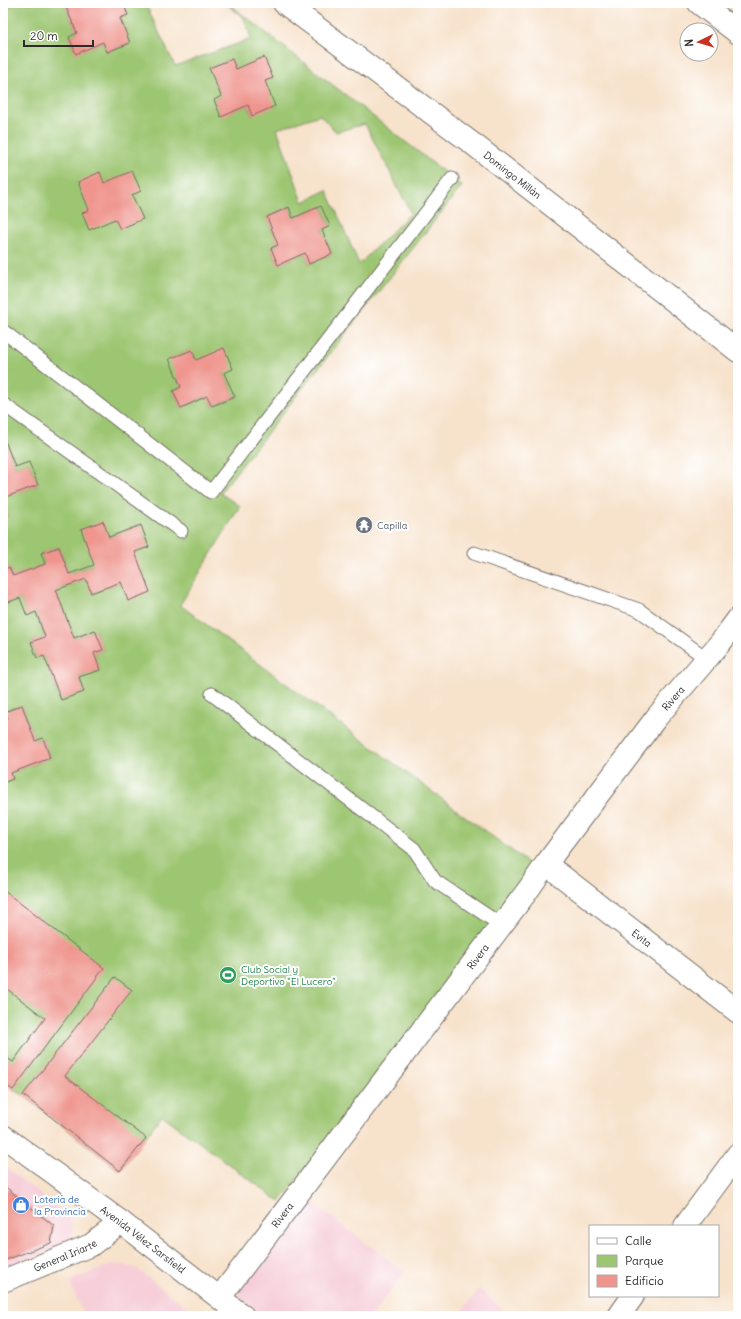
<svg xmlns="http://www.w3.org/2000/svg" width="741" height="1319" font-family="Delius,sans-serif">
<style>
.built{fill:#f6cfd9}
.green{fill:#9dc672;stroke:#64784e;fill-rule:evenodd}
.building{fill:#ef958e}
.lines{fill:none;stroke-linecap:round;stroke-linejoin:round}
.lane-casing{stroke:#726b63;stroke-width:15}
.street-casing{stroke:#726b63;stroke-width:24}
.secondary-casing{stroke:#726b63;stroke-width:24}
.lane{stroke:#fff;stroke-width:13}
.street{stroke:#fff;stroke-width:22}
.secondary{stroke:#fff;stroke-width:22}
.labels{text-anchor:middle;stroke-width:4;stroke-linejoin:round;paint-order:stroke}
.street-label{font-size:10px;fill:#2b2b2b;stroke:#fff}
.worship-label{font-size:10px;fill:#5b616d;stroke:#fff;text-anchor:start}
.leisure-label{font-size:10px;fill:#27864d;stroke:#fff;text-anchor:start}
.shop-label{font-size:10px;fill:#366cbe;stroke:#fff;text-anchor:start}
</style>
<rect width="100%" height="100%" fill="#fff"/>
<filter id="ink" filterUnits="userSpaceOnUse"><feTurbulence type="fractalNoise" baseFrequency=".025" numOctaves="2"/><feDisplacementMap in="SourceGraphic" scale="8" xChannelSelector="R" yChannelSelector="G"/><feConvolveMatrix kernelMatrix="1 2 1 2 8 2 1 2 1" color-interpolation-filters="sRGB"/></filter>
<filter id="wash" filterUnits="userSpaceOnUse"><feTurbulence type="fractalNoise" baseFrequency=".012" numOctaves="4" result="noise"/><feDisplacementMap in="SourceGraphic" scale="16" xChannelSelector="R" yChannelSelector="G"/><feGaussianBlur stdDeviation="0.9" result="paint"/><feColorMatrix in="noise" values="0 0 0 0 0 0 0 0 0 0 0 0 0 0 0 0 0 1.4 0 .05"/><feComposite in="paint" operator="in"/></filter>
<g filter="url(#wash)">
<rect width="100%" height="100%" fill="#f7e2cb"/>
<path class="built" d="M3 1165 68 1216 73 1224 72 1235 69 1242 3 1271Z
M305 1197 405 1272 371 1316H263L240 1298 237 1292Z
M114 1264 125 1265 137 1269 198 1316H84L69 1281Z
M479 1289 508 1314 506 1316H458Z"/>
<path class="green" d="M15 3H70L65 5 77 33 69 37 76 53 103 42 107 52 130 43 120 18 128 15 123 3H145L175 66 251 39 244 18 225 3H228L462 186 220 493 240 506 180 605 535 868 280 1202 162 1115 120 1171 23 1095 3 1083V783L13 779 11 773 50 758 43 738 35 741 22 705 5 711 8 718 3 720V623L6 622 3 613V604L20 598 27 615 36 612 45 637 31 642 37 658 44 656 60 700 84 692 79 677 100 670 94 653 103 650 95 630 74 638 56 590 86 579 92 593 121 582 135 552 149 547 141 525 109 537 94 565 69 574 59 547 41 553 45 564 13 576 9 567 3 570V518L8 516 3 498 38 485 29 462 15 467 3 435V10ZM231 59 236 69 273 78 265 81 252 116 248 105 221 116 214 100 221 96 210 68ZM320 115 336 132 365 124 411 213 359 264 327 190 303 202 277 129ZM322 206 330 226 322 230 332 254 309 264 305 253 278 265 271 248 278 245 267 217 289 207 293 218ZM191 350 196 360 224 373 235 397 212 406 207 396 181 408 173 391 181 387 170 359Z"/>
<g id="blocks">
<path class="building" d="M70 3H90L91 6 99 3H123L128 15 120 18 130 43 107 52 103 42 76 54 69 37 77 33 65 5Z
M264 57 273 78 265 81 275 106 252 116 248 105 221 117 214 100 221 96 209 68 232 59 236 69Z
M132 171 141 191 132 195 143 219 120 229 115 219 89 230 82 213 89 210 78 182 100 172 104 183Z
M321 206 330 226 322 230 332 254 309 264 305 253 278 265 271 248 278 245 267 217 289 207 293 218Z
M224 348 233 369 224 373 235 397 212 406 207 396 181 408 173 391 181 387 169 359 192 350 196 360Z
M3 435 15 467 29 462 38 485 3 498Z
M3 502 8 516 3 518Z
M103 521 109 537 141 525 149 547 135 552 150 592 128 601 121 582 91 593 86 579 56 590 74 638 95 630 103 650 94 653 100 670 79 677 84 692 61 700 44 656 37 658 31 642 45 637 36 612 27 616 20 598 3 604V570L9 567 13 576 45 564 41 553 59 547 69 574 94 565 81 529Z
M22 705 35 741 43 738 50 758 11 773 13 779 3 783V720L8 718 5 712Z
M3 890 104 968 13 1090 3 1083V1055L13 1062 45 1018 3 986Z
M115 977 132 990 65 1076 146 1138 120 1171 23 1095Z
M3 1185 54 1226 51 1243 3 1261Z"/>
</g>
</g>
<g filter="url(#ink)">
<use href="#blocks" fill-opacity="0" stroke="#726b63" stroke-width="1"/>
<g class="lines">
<defs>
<path id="lane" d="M3 331 211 492 452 179
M3 404 181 531
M474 553 639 610 706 658
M212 694 414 849 435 881 501 925"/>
<g id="street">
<path id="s1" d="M284 3 477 147 738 351"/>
<path d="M699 3 738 33"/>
<path id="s2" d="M546 864 738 1012"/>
<path d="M685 1226 738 1154"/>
<path id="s3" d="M3 1281 91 1245 121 1222"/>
<path id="s4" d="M220 1297 528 890 546 864 656 718 721 642 738 619"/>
<path d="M619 1316 633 1296"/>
</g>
<g id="secondary">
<path id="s5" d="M3 1136 121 1222 243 1316"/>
</g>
</defs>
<use href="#lane" class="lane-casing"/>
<use href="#street" class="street-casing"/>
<use href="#secondary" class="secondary-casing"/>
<use href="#lane" class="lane"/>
<use href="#street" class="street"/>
<use href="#secondary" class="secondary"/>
</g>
</g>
<defs>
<symbol id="temple-disc" viewBox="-11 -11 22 22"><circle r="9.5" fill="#6b7280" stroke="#fff"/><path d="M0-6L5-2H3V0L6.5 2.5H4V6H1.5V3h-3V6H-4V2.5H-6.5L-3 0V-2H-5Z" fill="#fff"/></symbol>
<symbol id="stadium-disc" viewBox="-11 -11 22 22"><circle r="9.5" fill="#2e9e5b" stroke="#fff"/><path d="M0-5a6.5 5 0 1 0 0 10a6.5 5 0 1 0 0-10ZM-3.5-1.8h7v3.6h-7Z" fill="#fff"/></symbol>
<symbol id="shop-disc" viewBox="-11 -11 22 22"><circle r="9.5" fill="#3f7fe0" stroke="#fff"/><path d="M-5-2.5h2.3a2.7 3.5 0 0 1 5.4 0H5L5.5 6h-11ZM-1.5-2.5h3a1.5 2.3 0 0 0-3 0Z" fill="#fff"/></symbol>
</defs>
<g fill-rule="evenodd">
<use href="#temple-disc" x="354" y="515" width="20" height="20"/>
<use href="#stadium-disc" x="218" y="965" width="20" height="20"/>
<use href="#shop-disc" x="11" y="1195" width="20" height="20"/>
</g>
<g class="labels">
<g class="street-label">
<text dy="4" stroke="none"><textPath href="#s1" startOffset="286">Domingo Millán</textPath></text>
<text dy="4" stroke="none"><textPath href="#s4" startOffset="751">Rivera</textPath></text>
<text dy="4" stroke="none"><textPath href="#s2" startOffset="121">Evita</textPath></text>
<text dy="4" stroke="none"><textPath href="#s4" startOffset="427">Rivera</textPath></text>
<text dy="4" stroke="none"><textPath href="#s4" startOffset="103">Rivera</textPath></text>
<text dy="4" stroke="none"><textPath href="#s5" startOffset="174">Avenida Vélez Sarsfield</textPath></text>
<text dy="4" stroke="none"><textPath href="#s3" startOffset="67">General Iriarte</textPath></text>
</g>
<g class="worship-label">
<text x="377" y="529">Capilla</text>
</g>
<g class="leisure-label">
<text x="241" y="973">Club Social y<tspan x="241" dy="12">Deportivo "El Lucero"</tspan></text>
</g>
<g class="shop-label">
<text x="34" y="1203">Loteria de<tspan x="34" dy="12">la Provincia</tspan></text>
</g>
</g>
<rect width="741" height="1319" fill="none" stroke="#fff" stroke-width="16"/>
<rect x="589" y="1225" width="130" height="72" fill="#ffffff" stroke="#aaaaaa"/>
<rect x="597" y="1238" width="20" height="6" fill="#ffffff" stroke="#aaaaaa"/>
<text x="625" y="1245" font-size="12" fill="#2b2b2b">Calle</text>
<rect x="597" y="1255" width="20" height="12" fill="#9dc672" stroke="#aaaaaa"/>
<text x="625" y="1265" font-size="12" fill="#2b2b2b">Parque</text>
<rect x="597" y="1275" width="20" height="12" fill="#ef958e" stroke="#aaaaaa"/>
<text x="625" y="1285" font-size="12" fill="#2b2b2b">Edificio</text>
<g transform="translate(699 42) rotate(265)"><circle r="19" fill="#ffffff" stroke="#aaaaaa"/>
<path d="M0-3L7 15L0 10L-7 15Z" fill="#c8321e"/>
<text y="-6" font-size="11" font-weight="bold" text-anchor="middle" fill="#2b2b2b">N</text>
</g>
<path d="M24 40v6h69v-6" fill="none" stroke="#2b2b2b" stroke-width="2"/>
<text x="30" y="40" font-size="12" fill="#2b2b2b" stroke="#ffffff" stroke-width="3" paint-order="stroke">20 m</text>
</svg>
